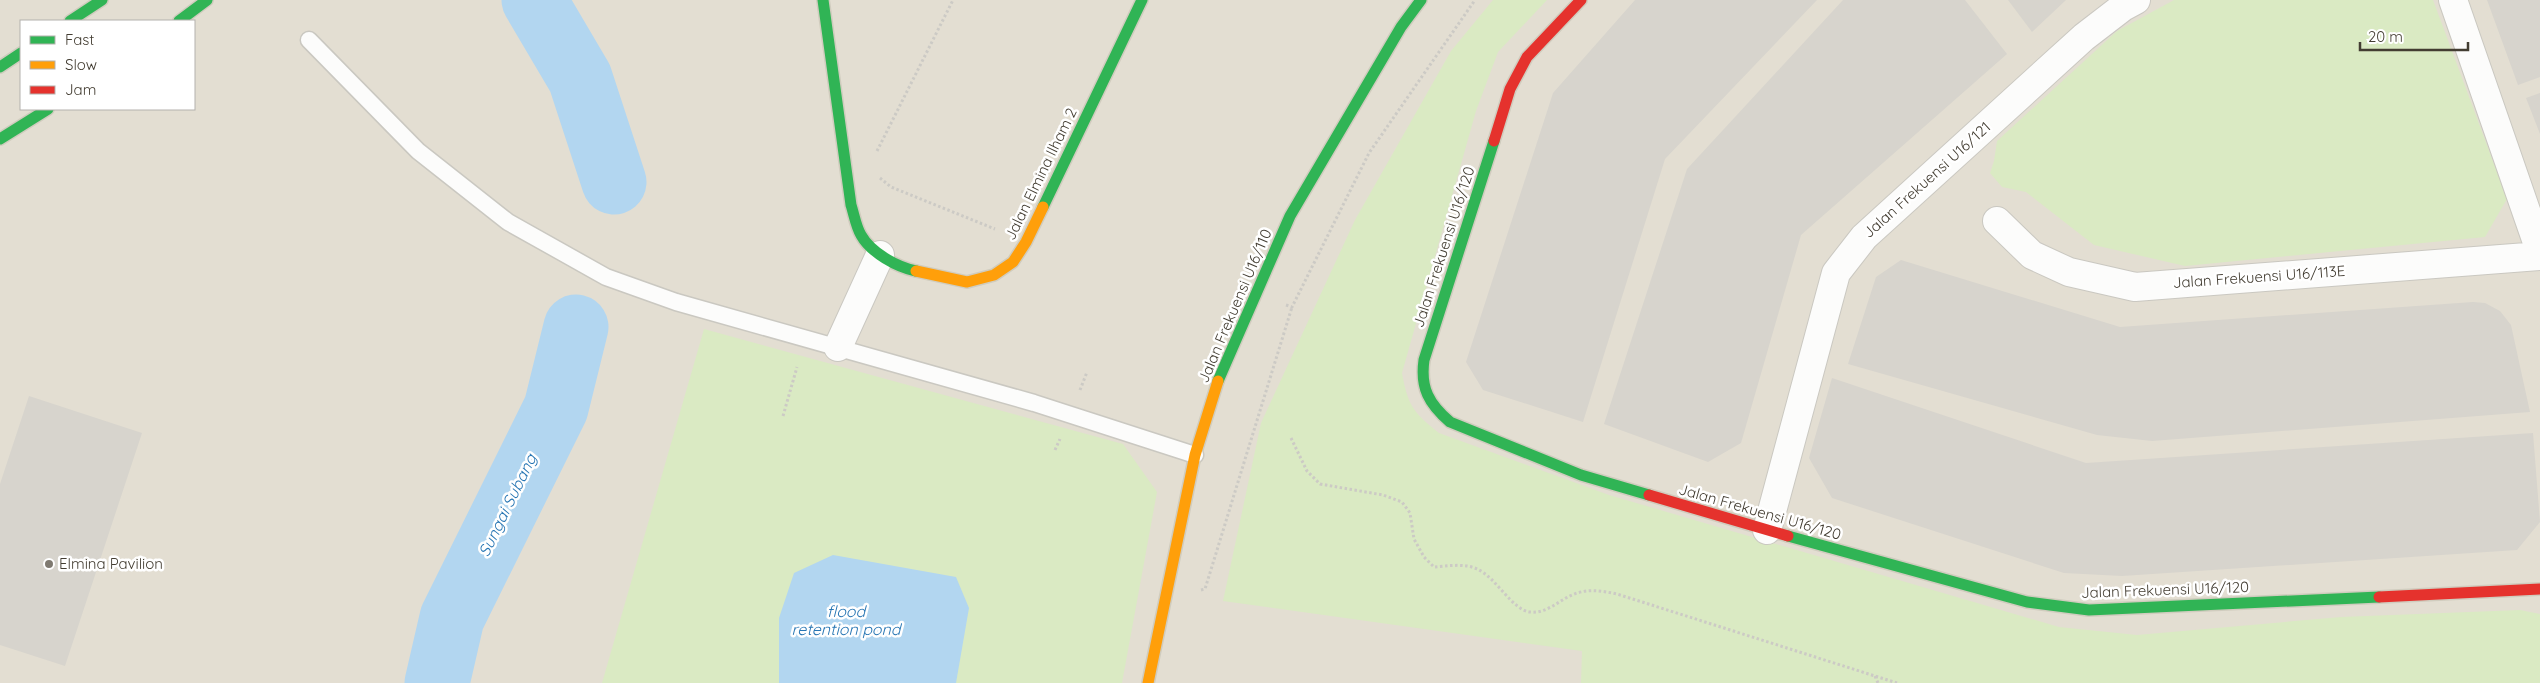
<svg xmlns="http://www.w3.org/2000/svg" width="2540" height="683" font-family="Quicksand,sans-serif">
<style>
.residential{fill:#e3ded2;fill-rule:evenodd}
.green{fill:#daeac3}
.water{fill:#b2d6f0}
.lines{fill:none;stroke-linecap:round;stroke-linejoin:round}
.river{stroke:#b2d6f0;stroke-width:65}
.building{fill:#d7d4cd}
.lane-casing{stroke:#cac8c1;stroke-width:19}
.street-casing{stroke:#cac8c1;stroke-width:30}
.fast-casing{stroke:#d0ccbe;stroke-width:14}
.slow-casing{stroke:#d0ccbe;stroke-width:14}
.jam-casing{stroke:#d0ccbe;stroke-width:14}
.path{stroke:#cccac5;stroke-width:3;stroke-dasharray:2.5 2.5;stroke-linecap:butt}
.lane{stroke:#fcfcfb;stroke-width:16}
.street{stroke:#fcfcfb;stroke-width:28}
.fast{stroke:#30b455;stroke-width:11}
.slow{stroke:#ff9f0a;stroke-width:11}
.jam{stroke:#e5322d;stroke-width:11}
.poi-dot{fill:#7f7a71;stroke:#fff;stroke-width:2}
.labels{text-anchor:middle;stroke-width:5;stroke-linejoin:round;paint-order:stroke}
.street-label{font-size:15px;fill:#433d32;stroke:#fff}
.poi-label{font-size:15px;fill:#433d32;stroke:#fff;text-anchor:start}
.water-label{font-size:16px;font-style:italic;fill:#2675b3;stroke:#fff}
</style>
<rect width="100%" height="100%" fill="#eeece5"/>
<path class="residential" d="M0 0H2540V683H0ZM21 21H194V109H21Z"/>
<path class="green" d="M1493 0H1547L1498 52 1476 111 1402 373C1408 406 1413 412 1439 433L1609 495 2059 627 2137 635 2341 617 2520 610 2540 614V683H1581L1582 651 1223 601 1261 423 1355 220 1451 51Z
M2174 0H2433L2507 199 2485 237 2185 266 2094 245 2026 192 2002 187 1990 173 1994 161 1997 141 2117 31Z
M704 329 1123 444 1157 492 1122 683H602Z"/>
<path class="water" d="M833 555 956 577 969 608 956 683H779V618L794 573Z"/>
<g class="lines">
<path class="river" d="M534 0 580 78 614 182
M437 683 452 618 556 408 576 327"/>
</g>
<path class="building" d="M1635 0H1817L1665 159 1583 422 1483 390 1466 362 1553 93Z
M1843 0H1965L2007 54 1801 235 1741 443 1708 462 1604 424 1687 169Z
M2008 0H2066L2032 32Z
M2487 0H2540V77L2518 85Z
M2540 93V134L2526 98Z
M1901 260 2120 327 2473 302 2485 303 2500 311 2511 325 2530 412 2152 441 2097 435 1848 364 1876 277Z
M1832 378 2086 463 2533 433 2540 522 2517 550 2122 576 2064 573 1832 498 1809 458Z
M29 396 142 433 65 666 0 645V484Z"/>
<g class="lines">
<defs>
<path id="lane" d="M309 40 418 151 508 222 606 277 676 302 1034 403 1195 455"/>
<path id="street" d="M2453 0 2540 251
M1997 221 2032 255 2069 272 2135 287 2540 256
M838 347 880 255
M1767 530 1836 273 1864 237 2084 37 2123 7 2136 0"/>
<path id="fast" d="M823 0 851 205C854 214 856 227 861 235 871 253 897 267 916 271
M70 21 102 0
M179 21 207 0
M0 67 21 53
M0 139 48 109
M1494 141 1424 360C1420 388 1429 404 1450 422L1581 475 1649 495
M1043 207 1142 0
M1218 381 1290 216 1401 27 1421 0
M1788 536 2027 602 2089 610 2379 597"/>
<path id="slow" d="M916 271 967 282 994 275 1013 262 1026 242 1043 207
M1148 683 1195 455 1218 381"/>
<path id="jam" d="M1494 141 1510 89 1527 57 1581 0
M1649 495 1788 536
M2379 597 2540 589"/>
</defs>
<use href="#lane" class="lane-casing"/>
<use href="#street" class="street-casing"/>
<use href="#fast" class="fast-casing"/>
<use href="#slow" class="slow-casing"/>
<use href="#jam" class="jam-casing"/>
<path class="path" d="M877 151 953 0
M880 178 891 187 995 229
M1286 305 1292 307 1369 153 1475 0
M1080 390 1087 372
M783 416 797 367
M1291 438 1307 471 1320 484 1383 495 1402 502 1410 513 1414 539 1424 557 1434 567C1447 566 1465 563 1477 569 1496 577 1512 610 1530 612 1546 614 1558 601 1572 595 1587 588 1602 591 1617 594L1897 683
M1055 450 1060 439
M1201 590 1205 589 1292 307
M1875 676 1878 683"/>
<use href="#lane" class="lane"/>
<use href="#street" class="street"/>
<use href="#fast" class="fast"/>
<use href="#slow" class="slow"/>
<use href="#jam" class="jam"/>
</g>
<circle class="poi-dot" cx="49" cy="564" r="5"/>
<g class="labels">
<g class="street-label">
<text transform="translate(1041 174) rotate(-64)" y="5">Jalan Elmina Ilham 2</text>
<text transform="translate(1927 180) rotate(-42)" y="5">Jalan Frekuensi U16/121</text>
<text transform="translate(1444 247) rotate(-72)" y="5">Jalan Frekuensi U16/120</text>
<text transform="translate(2259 277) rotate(-4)" y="5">Jalan Frekuensi U16/113E</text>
<text transform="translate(1235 306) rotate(-67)" y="5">Jalan Frekuensi U16/110</text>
<text transform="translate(1760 512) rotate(16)" y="5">Jalan Frekuensi U16/120</text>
<text transform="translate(2165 590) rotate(-2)" y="5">Jalan Frekuensi U16/120</text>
</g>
<g class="poi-label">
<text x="59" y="569">Elmina Pavilion</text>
</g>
<g class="water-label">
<text transform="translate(507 505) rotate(-64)" y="6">Sungai Subang</text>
<text x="846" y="617">flood<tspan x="846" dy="18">retention pond</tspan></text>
</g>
</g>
<rect x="20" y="20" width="175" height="90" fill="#ffffff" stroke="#b4b1ad"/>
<rect x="30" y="36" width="25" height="8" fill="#30b455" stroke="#b4b1ad"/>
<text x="65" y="45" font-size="15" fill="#433d32">Fast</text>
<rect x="30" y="61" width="25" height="8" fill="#ff9f0a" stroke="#b4b1ad"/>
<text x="65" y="70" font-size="15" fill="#433d32">Slow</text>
<rect x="30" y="86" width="25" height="8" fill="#e5322d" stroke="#b4b1ad"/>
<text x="65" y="95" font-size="15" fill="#433d32">Jam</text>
<path d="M2360 42v8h108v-8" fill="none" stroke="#433d32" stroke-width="2.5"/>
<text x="2368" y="42" font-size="15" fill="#433d32" stroke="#ffffff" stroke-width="4" paint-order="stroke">20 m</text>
</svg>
